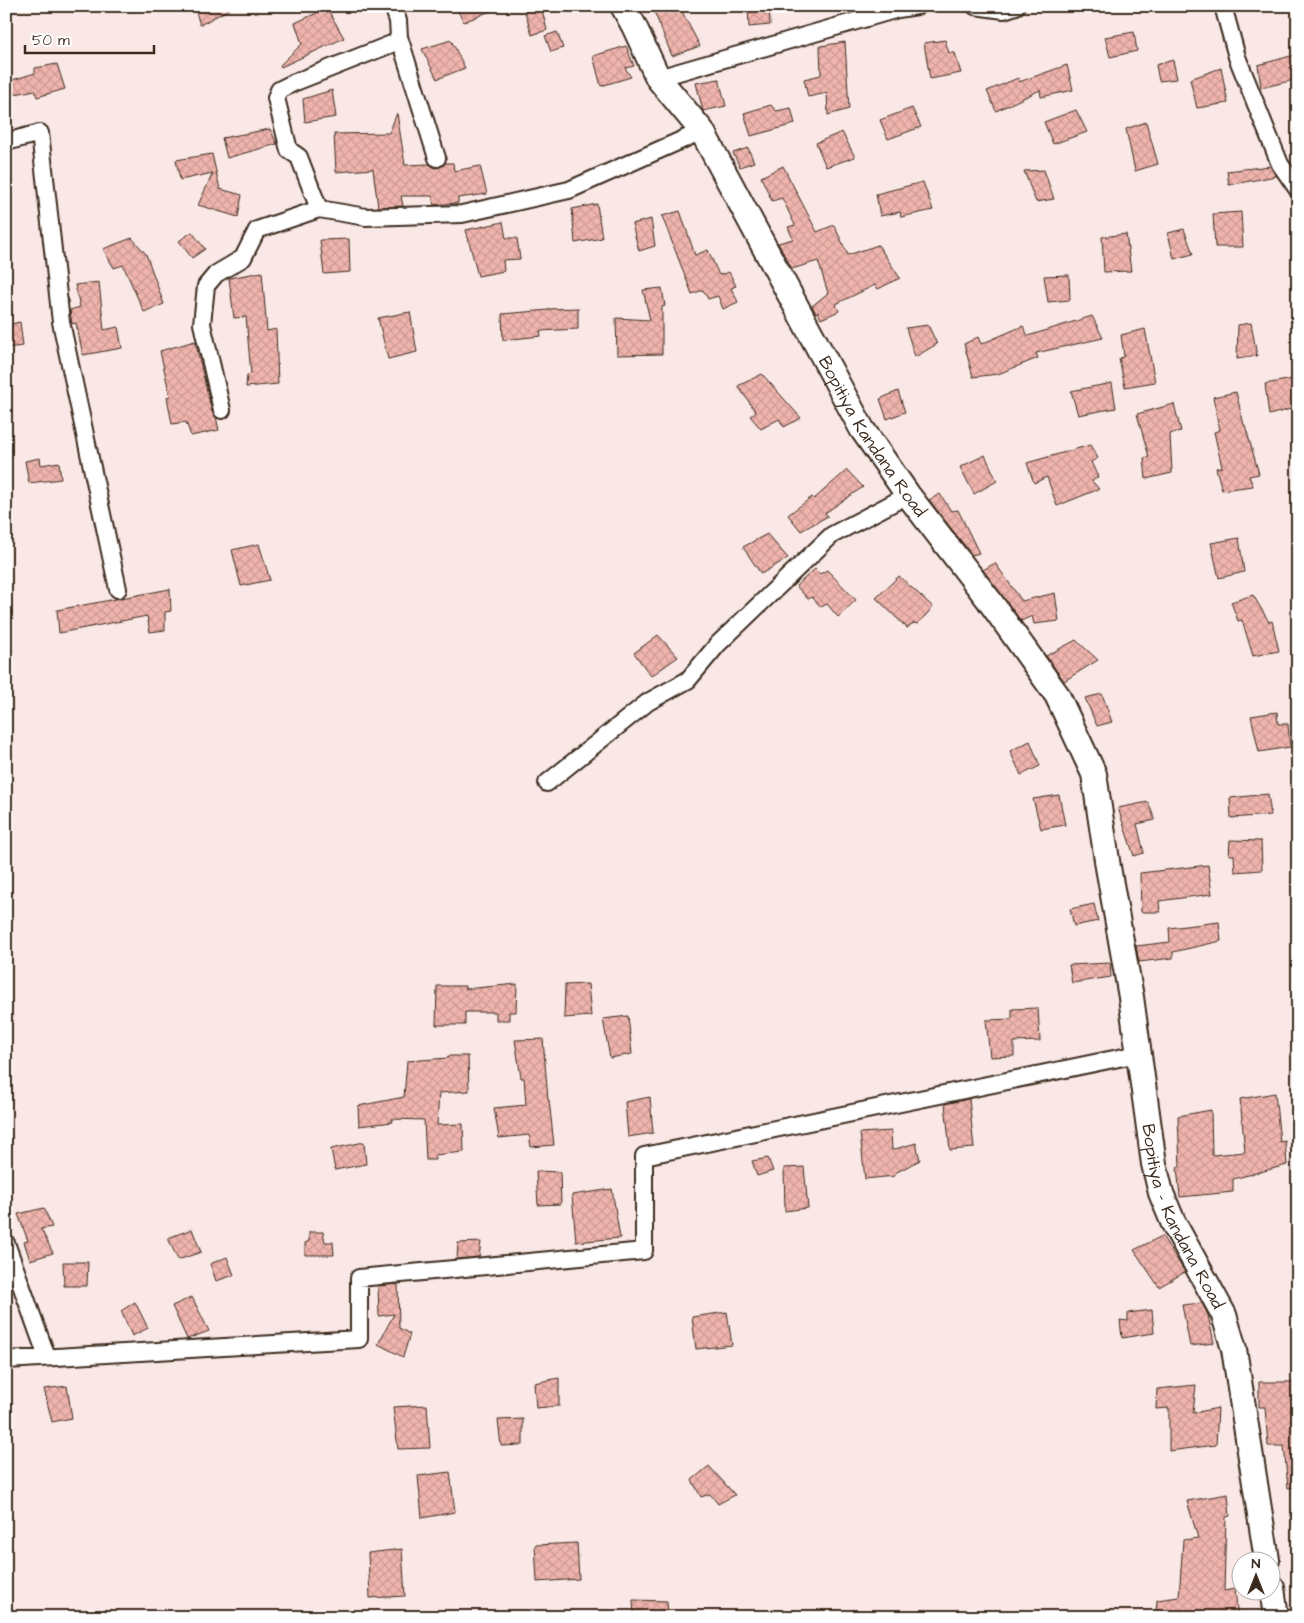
<svg xmlns="http://www.w3.org/2000/svg" width="1304" height="1623" font-family="'Architects Daughter',sans-serif">
<style>
.building{fill:url(#building-cross-hatch);stroke:#3b2a1e}
.lines{fill:none;stroke-linecap:round;stroke-linejoin:round}
.street-casing{stroke:#3b2a1e;stroke-width:20}
.secondary-casing{stroke:#3b2a1e;stroke-width:28}
.street{stroke:#fff;stroke-width:16}
.secondary{stroke:#fff;stroke-width:24}
.labels{text-anchor:middle;stroke-width:4;stroke-linejoin:round;paint-order:stroke}
.street-label{font-size:18px;fill:#3b2a1e;stroke:#fff}
</style>
<defs>
<pattern id="building-cross-hatch" width="8" height="8" patternUnits="userSpaceOnUse" patternTransform="scale(1.25)"><rect width="8" height="8" fill="#efb4ad"/><path d="M0 0l8 8M0 8l8-8" fill="none" stroke="#ce9b94"/></pattern>
</defs>
<rect width="100%" height="100%" fill="#fae8e6"/>
<filter id="ink" filterUnits="userSpaceOnUse"><feTurbulence type="fractalNoise" baseFrequency=".02" numOctaves="2"/><feDisplacementMap in="SourceGraphic" scale="10" xChannelSelector="R" yChannelSelector="G"/><feConvolveMatrix kernelMatrix="1 2 1 2 8 2 1 2 1" color-interpolation-filters="sRGB"/></filter>
<g filter="url(#ink)">
<path class="building" d="M194 6H235L200 25Z
M455 6H502L464 22Z
M523 6H541L547 30 532 35Z
M652 6H679L700 46 672 56Z
M748 6H769L770 25 749 27Z
M327 8 344 38 281 67 280 65 302 44 295 23Z
M557 32 563 48 551 52 545 36Z
M1134 32 1137 51 1110 57 1105 37Z
M451 40 465 68 437 79 422 49Z
M945 40 949 53H955L961 73 930 79 924 43Z
M845 42 849 109 828 115 827 93 808 97 804 79 821 75 820 46Z
M626 46 634 66 625 68 631 77 601 86 593 56Z
M1298 54V79L1261 88 1258 65Z
M1173 60 1177 79 1159 81 1156 65Z
M57 64 65 89 37 97 35 90 6 96V82L35 73V68Z
M1067 65 1073 90 1041 97 1040 90 996 111 987 91 1018 78 1019 82Z
M1221 68 1228 103 1197 108 1190 79Z
M719 79 726 106 703 111 696 83Z
M332 90 336 117 305 122 303 99Z
M771 105 776 111 791 108 795 124 751 136 744 113Z
M912 108 921 127 888 139 880 120Z
M1076 110 1087 132 1053 144 1044 122Z
M397 113 405 165 429 164 435 168 440 167 445 163H453L454 171 480 166 487 194 458 198V203L434 205 432 196H401L403 206 378 207 373 169 336 172 334 134 389 133Z
M1146 122 1158 164 1135 171 1126 129Z
M270 129 277 144 227 158 222 138Z
M842 132 855 157 826 167 816 143Z
M748 148 754 162 740 167 733 153Z
M212 154 220 189 242 195 238 217 198 205 213 173 180 180 176 160Z
M783 166 817 232 834 225 848 255 878 245 900 278 878 289 875 285 836 304 839 311 821 319 818 312 816 313 812 306 828 293 818 261 792 269 778 243 793 239 788 227 795 225 782 198 772 201 761 177Z
M1270 166 1276 176 1229 185 1227 171Z
M1044 170 1054 199 1036 202 1024 171Z
M923 182 933 210 901 217 900 212 880 216 876 194Z
M597 204 602 238 575 243 572 209Z
M680 211 695 255 708 250 719 275 729 272 736 286 731 288 738 302 723 309 718 296 708 299 703 290 692 294 662 216Z
M1241 212 1243 247H1215L1213 214Z
M651 219 655 246 639 251 632 224Z
M503 222 506 238H517L520 259 503 260 504 271 478 276 466 230Z
M1184 229 1193 254 1174 259 1168 233Z
M192 232 205 249 192 258 179 241Z
M1126 234 1131 271 1104 272 1102 237Z
M132 238 146 254 164 304 144 312 123 265 114 268 103 249Z
M349 239 350 272 324 274 320 240Z
M262 272 267 331 276 329 278 384 246 387 247 375 251 374 246 317 234 318 229 278Z
M1069 275 1070 300 1048 302 1044 276Z
M99 282 104 330 118 327 122 348 83 355 76 323 72 324 70 310 80 307 75 285Z
M662 288 665 306 662 307V354L617 355 616 318 650 320 643 290Z
M578 308V329L540 331 541 336 503 340 502 314 549 310V309Z
M410 312 417 352 388 359 378 318Z
M1092 316 1103 338 1036 353 1038 358 998 374 973 377 964 344 978 337 981 344 1023 326 1028 336Z
M20 322 23 346 6 348V325Z
M1251 323 1257 356 1237 359 1238 325Z
M928 325 937 344 915 357 906 328Z
M1145 329 1155 382 1125 387 1119 359 1124 356 1121 335Z
M195 341 212 412 216 417 219 430 191 436 186 422 172 424 167 397 170 396 160 351Z
M762 374 801 418 784 427 779 419 761 429 750 416 756 412 738 386Z
M1298 378V407L1269 415 1265 384Z
M1112 383 1116 408 1078 415 1071 391Z
M898 391 905 412 887 419 880 399Z
M1236 392 1244 425H1245L1259 474 1249 476 1253 486 1222 490 1216 468 1222 467 1214 432 1220 430 1213 397Z
M1174 404 1181 431 1170 434 1172 473 1146 479 1144 458 1149 457 1137 414Z
M1090 445 1098 458 1091 462 1098 477 1092 481 1099 489 1057 506 1047 477 1034 483 1027 463Z
M985 455 997 481 974 494 960 467Z
M40 458 41 465 59 462 61 479 29 483 25 461Z
M847 470 863 487 825 513 828 516 801 531 788 515 812 497 814 499Z
M940 494 951 511 958 510 979 553 972 555 929 500Z
M767 534 788 558 761 574 743 547Z
M1239 538 1244 572 1219 578 1211 543Z
M259 544 270 580 241 586 232 550Z
M995 563 1022 601 1055 593 1059 621 1034 624 1032 616 1021 621 983 570Z
M815 569 820 574 827 570 856 600 838 617 827 604 821 607 812 597 808 599 796 586Z
M899 576 933 607 918 624 914 623 907 628 876 598Z
M170 589 171 611 165 612V630L150 632 147 616 59 633 57 610Z
M1253 595 1269 622 1272 621 1279 651 1253 656 1242 620 1238 621 1231 602Z
M658 635 678 657 651 676 634 653Z
M1076 640 1098 660 1064 681 1046 656Z
M1102 694 1112 722 1097 726 1085 698Z
M1277 712 1278 724H1288L1290 747 1259 752 1251 716Z
M1030 741 1040 766 1021 775 1010 751Z
M1268 794 1271 815 1231 818 1230 798Z
M1059 795 1065 825 1041 829 1033 799Z
M1148 802 1155 820 1137 824 1144 853 1134 856 1118 808Z
M1230 840 1261 841 1262 870 1235 872 1234 855H1229Z
M1208 865 1212 894 1159 901 1160 912H1141L1140 873Z
M1094 904 1098 921 1074 926 1070 909Z
M1219 922 1221 941 1173 952V958L1139 962 1136 946 1170 942 1169 928Z
M1110 963 1111 977 1072 983 1069 965Z
M517 984 516 1012H509V1020H496V1012H465V1025H436L437 986H465V989Z
M588 984 591 1016 564 1018 565 985Z
M1038 1008 1040 1041 1014 1042V1056L990 1057 986 1020 1012 1019V1009Z
M628 1016 632 1054 610 1058 603 1019Z
M543 1039 548 1100H549L554 1145 531 1147 529 1135 499 1138 494 1108 526 1105 524 1078H521L515 1040Z
M448 1056H468L469 1091 439 1093 437 1125 463 1124 464 1152 435 1155V1160H426L424 1120 392 1119 393 1122 359 1126 358 1106 404 1097 407 1061 448 1058Z
M1275 1093 1280 1142 1285 1141 1287 1165 1233 1179V1192L1180 1197 1177 1167H1180L1178 1116 1211 1110 1212 1155 1245 1152 1240 1099Z
M650 1097 653 1133 628 1137 625 1102Z
M969 1099 974 1148 950 1150 945 1104Z
M891 1131 892 1150 916 1143 920 1160 895 1173V1176L865 1179 860 1133Z
M364 1142 366 1164 335 1170 331 1149Z
M768 1158 773 1171 757 1176 752 1161Z
M804 1167 808 1208 785 1211 784 1168Z
M536 1171 560 1172 561 1204 538 1205Z
M612 1189 620 1238 576 1242 572 1195Z
M44 1208 52 1227 41 1229 53 1253 30 1260 24 1242 28 1241 18 1214Z
M192 1229 201 1252 178 1260 168 1238Z
M309 1232H323L325 1242H333L334 1255H305V1243L309 1241Z
M1162 1236 1185 1272 1159 1287 1134 1250Z
M481 1242 479 1257 457 1259 458 1243Z
M227 1257 234 1275 216 1281 210 1264Z
M63 1262H88L87 1286H64Z
M398 1284 399 1328 410 1334 403 1357 378 1344 394 1314 379 1316 378 1286Z
M192 1297 209 1331 187 1339 172 1306Z
M135 1302 148 1328 132 1336 121 1311Z
M1202 1303 1208 1315 1214 1343 1190 1346 1182 1305Z
M1152 1310 1154 1333 1122 1338 1120 1320 1128 1321V1313Z
M727 1312 732 1345 696 1349 692 1317Z
M559 1378V1406L536 1408 534 1383Z
M1259 1382H1298V1487L1288 1488 1284 1446H1268L1265 1407H1259Z
M1196 1385 1193 1413 1218 1408 1216 1445 1169 1451V1408L1156 1409 1157 1389Z
M67 1386 72 1418 52 1422 44 1389Z
M427 1405 430 1448 398 1449 393 1407Z
M523 1419V1445L501 1446 498 1420Z
M709 1466 735 1495 718 1504 710 1494 701 1497 692 1480Z
M450 1472 455 1512 422 1518 418 1476Z
M1228 1494 1230 1516 1226 1517 1224 1591 1235 1589 1238 1617H1168L1167 1614 1156 1615 1157 1600 1179 1597 1183 1540 1198 1538 1187 1501Z
M577 1543 579 1579 537 1582 535 1545Z
M402 1549 405 1596 370 1598 368 1553Z
M633 1600 667 1601 668 1617H634Z"/>
<g class="lines">
<defs>
<path id="street" d="M975 6 1004 10 1016 6
M1223 6 1237 57 1280 164 1298 190
M399 37 437 158
M658 78 898 9 917 6
M6 142 40 133 61 322 118 589
M319 209 299 157 289 150 276 98 279 90 293 83 394 43 399 37 398 21 393 6
M222 410 202 324 206 286 216 274 243 258 257 230 319 209 366 217 462 214 569 190 702 131
M547 783 648 702 688 680 718 644 832 535 908 495
M6 1243 47 1357
M6 1360 359 1339V1278L644 1251V1156L1138 1054"/>
<g id="secondary">
<path id="s1" d="M623 6 634 26 658 78 702 131 862 429 908 495 989 600 1057 695 1094 774 1108 867 1131 997 1154 1164 1161 1193 1173 1222 1224 1315 1234 1349 1267 1560"/>
<path d="M1272 1588 1276 1617"/>
</g>
</defs>
<use href="#street" class="street-casing"/>
<use href="#secondary" class="secondary-casing"/>
<use href="#street" class="street"/>
<use href="#secondary" class="secondary"/>
</g>
</g>
<g class="labels">
<g class="street-label">
<text dy="6" stroke="none"><textPath href="#s1" startOffset="499">Bopitiya Kandana Road</textPath></text>
<text dy="6" stroke="none"><textPath href="#s1" startOffset="1358">Bopitiya – Kandana Road</textPath></text>
</g>
</g>
<rect width="1304" height="1623" fill="none" stroke="#fff" stroke-width="25"/>
<rect x="12" y="12" width="1279" height="1598" fill="none" stroke="#3b2a1e" stroke-width="2" filter="url(#ink)"/>
<g transform="translate(1256 1576)"><circle r="24" fill="#ffffff" stroke="#b1aaa5"/>
<path d="M0-4L9 19L0 12L-9 19Z" fill="#3b2a1e"/>
<text y="-8" font-size="14" font-weight="bold" text-anchor="middle" fill="#3b2a1e">N</text>
</g>
<path d="M25 45v8h129v-8" fill="none" stroke="#3b2a1e" stroke-width="2.5"/>
<text x="32" y="45" font-size="15" fill="#3b2a1e" stroke="#ffffff" stroke-width="4" paint-order="stroke">50 m</text>
</svg>
